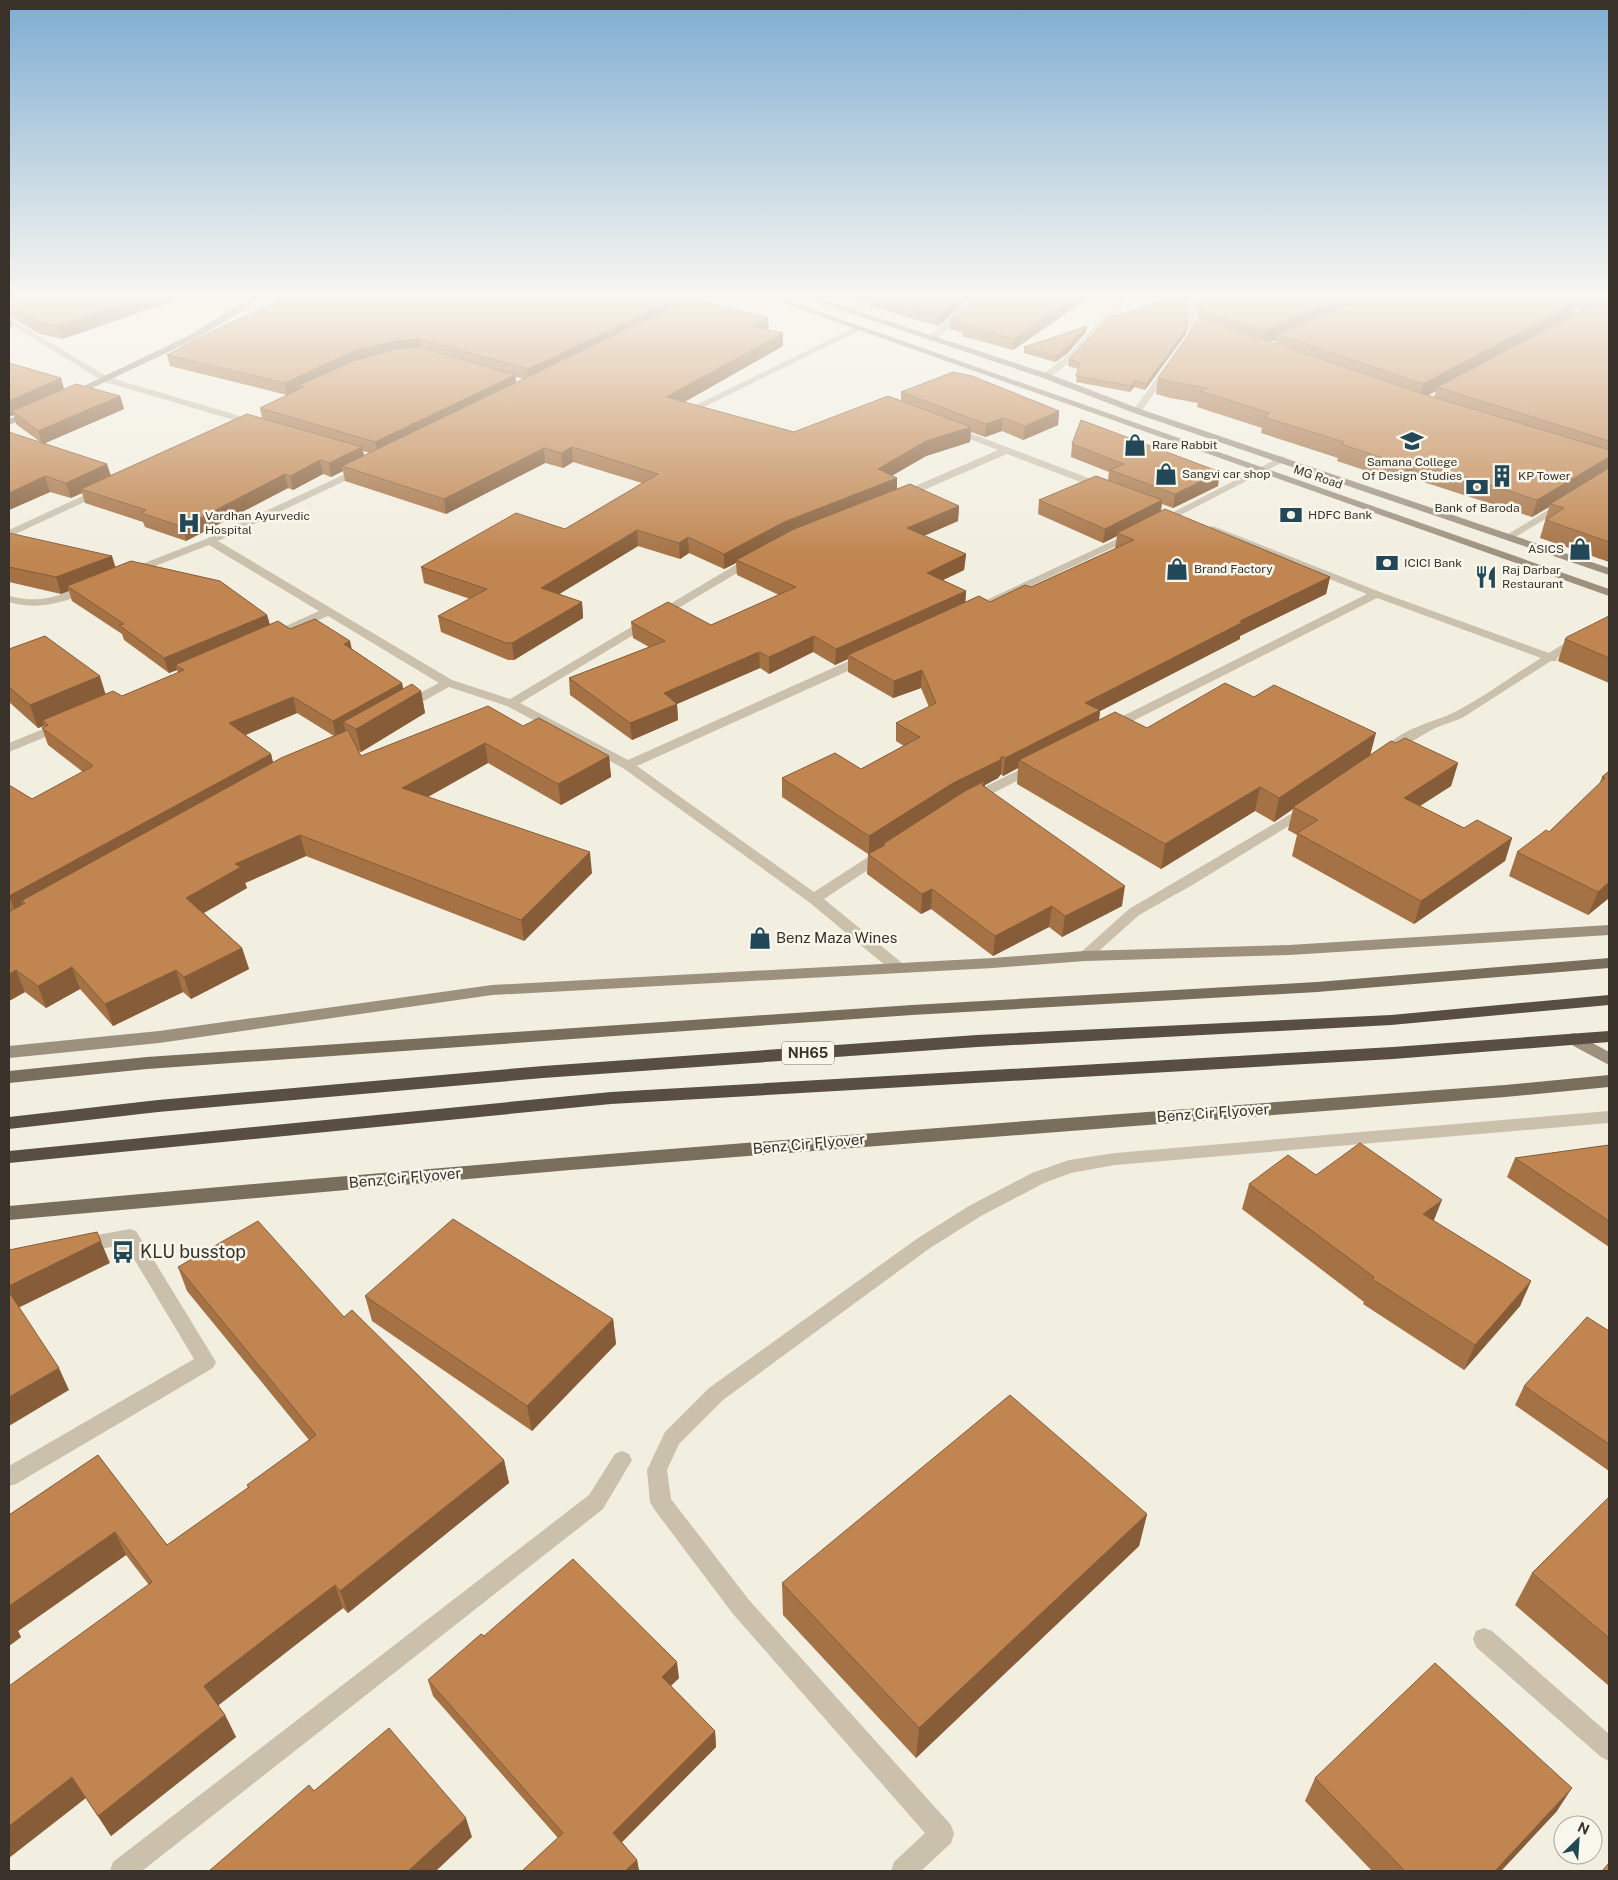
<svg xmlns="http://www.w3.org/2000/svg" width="1618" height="1880" font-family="'Public Sans',sans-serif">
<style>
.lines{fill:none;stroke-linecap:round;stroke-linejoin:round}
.street{fill:#cac0ac;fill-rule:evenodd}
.secondary{fill:#9d907d;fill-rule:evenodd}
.primary{fill:#796d5c;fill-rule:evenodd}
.highway{fill:#584e42;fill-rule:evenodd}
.wall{fill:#a57245;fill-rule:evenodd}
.shaded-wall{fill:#865d38}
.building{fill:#c08550;stroke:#865d38}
.labels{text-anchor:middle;stroke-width:5;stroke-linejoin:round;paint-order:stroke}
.far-poi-label{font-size:12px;fill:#38322a;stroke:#f9f6ec;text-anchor:start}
.far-street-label{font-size:12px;fill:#38322a;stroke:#f9f6ec}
.shield{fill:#f9f6ec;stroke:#726d64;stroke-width:1}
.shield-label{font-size:14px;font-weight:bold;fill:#38322a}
.poi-label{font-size:15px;fill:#38322a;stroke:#f9f6ec;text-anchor:start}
.street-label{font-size:15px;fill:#38322a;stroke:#f9f6ec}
.near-poi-label{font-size:18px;fill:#38322a;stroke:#f9f6ec;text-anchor:start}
</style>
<rect width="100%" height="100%" fill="#f2eee0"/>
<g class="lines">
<path class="street" d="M711 295H722L689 312 682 310Z
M874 295H884L852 313 845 311Z
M977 295H986L934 341H928V337Z
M1121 297 1128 299C1116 314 1059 381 1043 378V374L1068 355Z
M1190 298 1197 300C1197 316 1201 342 1183 350L1179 347 1188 335Z
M9 318 108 377 260 422 262 424 260 426H254L102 381 9 323Z
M855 327 862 329 700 409 697 410 692 407Z
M1169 364 1173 367 1140 413H1134V409L1166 365Z
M951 426 1107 485 1108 487 1103 490 1099 489 1007 454 905 498H897V494L998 450 948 431V427Z
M1282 456 1287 459 1285 461 1163 524H1155L1154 522Z
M362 466 366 467V471L218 541 452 680 510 699 749 557H757L758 559 757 561 520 703 628 760 862 655H870L872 658 870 661 637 766 814 892 879 850H889L891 853 889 856 824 899 902 963 905 967 902 971H892L809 902 623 768 507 706 449 687 409 709H401L399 706 401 703 439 683 328 616 274 639H266L264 637 266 635 319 611 209 545 132 575H124L122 573 124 571 206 539Z
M102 487 107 490 106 492 9 537V530Z
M1563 501 1567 502 1568 504 1567 506 1512 539 1508 540 1503 537Z
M1213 526 1380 592 1549 653 1605 618 1609 617V625L1558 657 1556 661H1551L1462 718 1435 728 1390 754 1384 750C1400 728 1432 723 1455 712 1484 697 1512 676 1541 658L1377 598 1113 731H1105L1103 728 1105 725 1367 594 1209 531 1208 529 1209 527Z
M1134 531 1139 534 1138 536 975 612H967L965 610Z
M89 586 95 589 93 591C64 602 39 611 9 602V596C46 605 55 594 89 586Z
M63 721 69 725 67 728 9 752V743Z
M1035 762 1042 766 1040 769 976 802 971 803 964 799 966 796Z
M1308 804 1315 808 1313 811 1194 884 1139 915 1090 959H1080L1077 956 1080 953 1129 909Z
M1609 1111V1123L1115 1165 1071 1173 1044 1183 981 1216 930 1248 723 1400 679 1444 667 1470 671 1499 749 1600 951 1825 954 1834 951 1843 921 1871H891L894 1862 925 1833 733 1614 654 1509 650 1502 647 1470 665 1432 709 1388 918 1238 969 1206 1032 1173 1069 1160 1115 1153Z
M130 1229 136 1231 216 1362 213 1368 16 1484 9 1486V1466L194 1359 131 1254 129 1257 123 1259 117 1257 114 1252 117 1246 81 1252 75 1250 72 1245 75 1240 81 1238Z
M622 1451 629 1454 632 1460 603 1509 142 1871H110L113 1862 589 1495 615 1454Z
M1484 1628 1492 1631 1609 1734V1761L1601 1757 1476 1647 1473 1639 1476 1631Z"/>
<path class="secondary" d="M254 295H264L241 312 194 340 73 397H67L65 395 188 336Z
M760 295H772L1609 589V596Z
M796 295H809L1049 374 1140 409 1609 568V575L1134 413 1043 378Z
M33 409 38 412 36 414 9 425V419Z
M1609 925V935L1289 955 1085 961 993 968 492 995 159 1043 9 1058V1046L159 1031 492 985 993 958 1085 951 1289 945Z
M1574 1033 1609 1052V1065L1568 1043 1566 1039 1568 1035Z"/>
<path class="primary" d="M1609 958V968L1317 992 912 1015 147 1069 9 1083V1071L147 1057 912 1005 1317 982Z
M1609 1075V1087L1505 1097 570 1170 9 1220V1206C507 1160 1006 1122 1505 1085Z"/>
<path class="highway" d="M1609 995V1005L1391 1025 977 1047 543 1078 158 1112 9 1129V1117L158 1100 543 1066 977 1035 1391 1015Z
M1609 1031V1042L1393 1059 611 1104 9 1163V1151L611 1092 1393 1047Z"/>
</g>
<path class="wall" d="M9 295H190L62 339 40 334 10 316 13 328 9 327Z
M293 295H696L680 303V304L768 330 783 346 684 402 794 432 901 401V392L1059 411 1058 425 1023 440 1002 431 985 437 971 432 970 442 926 456 892 475 897 489 959 506 958 521 924 536 966 554 964 570 943 580 966 591 965 603 990 602 1031 587 1115 549 1117 536 1103 543 1038 514 1039 500 1108 480 1109 472 1071 457 1072 444 1218 486 1173 508 1162 504 1161 511 1330 577 1326 594 1240 636V639L1100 711 1099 720 1147 728 1371 755 1396 743 1458 763 1451 786 1420 806 1464 828 1512 838 1505 861 1414 924 1292 856 1297 835 1288 830 1293 809 1274 822 1255 811 1161 869 1017 784 1018 768 1003 776 1001 774 998 778 985 785V787L1122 906 1062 937 1049 927 993 956 931 909 921 914 867 874 868 854 782 797V778L861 769 904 746 896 741V723L929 707 921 688 893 698 848 672V659L835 665 813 652 769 674 760 668 677 704 678 720 632 740 570 695 569 678 649 647 633 638 631 622 711 625 779 595 737 575 736 563 724 569 689 553 680 559 638 546 559 594 582 602 583 618 514 660H508L441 632 438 616 470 599 424 583 421 567 565 529 642 483 573 462 563 468 545 463 446 514 345 481 343 471 331 477 323 474 293 490 288 488 186 541 145 527 143 522 85 503 82 493 71 498 50 492 9 510 39 441 16 424 14 415 9 417V363L64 389 120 396 124 409 45 443 111 475 262 418 260 408 287 395 170 366 167 355ZM516 377 523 379 516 383ZM363 451 370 453 364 456Z
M834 295H974L938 326 869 306V295L857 302Z
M977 295H1092L1013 350 962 336 963 333 950 329 951 318Z
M1192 295H1609V562L1540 538 1549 507 1532 517 1411 478 1403 483 1337 461 1338 458 1261 433 1262 428 1197 407 1198 403 1170 398 1156 394 1158 378 1198 321 1199 300 1192 297ZM1601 304 1600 308 1595 307ZM1575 309 1581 311 1574 315ZM1276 340 1275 344 1270 342ZM1436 391 1434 397 1428 395Z
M1187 328 1186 334 1145 390 1134 387 1130 392 1076 382 1078 369 1068 366 1069 359Z
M1086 332 1067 354 1055 362 1024 353V347Z
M9 533 116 568 267 615 270 625 290 629 352 649 402 683 403 689 421 691 425 713 361 752 358 751 361 756 523 726 609 756 611 777 561 805 488 763 428 797 592 873 524 941 306 856 245 883 247 888 204 913 242 948 249 969 191 999 183 992 113 1026 80 989 46 1008 25 992 9 1001 10 911 9 910V785L32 799 83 772 48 745 42 728 45 727 44 726 38 728 9 702V649L106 694 122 696 178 673 177 670 169 673 124 640 122 634 72 601 69 591 61 594 9 582ZM297 713 334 736 273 763 271 754 245 735Z
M1609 616V683L1558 661 1565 639Z
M1609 771V898L1588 915 1509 876 1517 852 1549 832 1599 785 1602 777Z
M1609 1145V1247L1507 1177 1515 1158Z
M1316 1175 1434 1221 1531 1281 1520 1306 1464 1370 1363 1304 1364 1302 1242 1209 1249 1184Z
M178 1267 344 1317 504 1460 509 1483 348 1613 343 1608 218 1705 225 1715 236 1737 111 1836 86 1798 149 1585 126 1555 18 1631 21 1637 9 1646V1515L98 1455 167 1545 248 1488 247 1485 309 1440 187 1291Z
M365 1296 613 1319 616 1344 532 1431 372 1321Z
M1609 1331V1471L1515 1405 1524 1386Z
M1609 1497V1686L1515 1605 1532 1573Z
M1147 1514 1139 1546 916 1758 783 1615 782 1583Z
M484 1636 679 1678 671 1686 715 1731 716 1747 622 1842 637 1860 639 1871H522L558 1838 433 1696 428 1680Z
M1315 1778 1557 1811 1501 1871H1372L1305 1801Z"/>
<path class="shaded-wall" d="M149 295H190L62 339 58 326Z
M674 295H696L680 303V308L529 381 528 369Z
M857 295H870L857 302Z
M962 295H974L938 326 939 315Z
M1077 295H1092L1013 350 1014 339Z
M1350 295H1383L1277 334 1276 340 1261 346 1264 331Z
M1593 295H1609V300H1603L1601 304 1585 312 1589 297Z
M1577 302 1573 318 1437 387 1436 391 1419 400 1423 384Z
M768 318 769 332 752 326Z
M1087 326 1086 332 1067 354 1055 362 1056 356Z
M1187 328 1186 334 1145 390 1146 384Z
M783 333V346L667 412 666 397Z
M419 339 421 350 299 385V389L287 395 285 383 356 350 396 341Z
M515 375 517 387 378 455 375 442Z
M61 378 65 392 12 411 14 415 9 417V401Z
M1135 380 1134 387 1130 392 1131 386Z
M120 396 124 409 43 444 38 431Z
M1059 411 1058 425 1023 440 1025 426Z
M1003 418 1002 431 985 437 986 424Z
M971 427 970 442 926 456 878 484V469L926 441Z
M362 447 365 460 342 466 343 471 331 477 329 463Z
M572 447 573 462 563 468 561 453Z
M544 448 545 463 446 514 444 499Z
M1609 457V471L1550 504 1549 507 1532 517 1537 500Z
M320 460 323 474 293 490 290 476Z
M1415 461 1411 478 1403 483 1407 466Z
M107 464 112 479 81 489 82 493 71 498 66 483Z
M1220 472 1218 486 1173 508 1175 494Z
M285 474 288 488 186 541 183 527Z
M45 476 50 492 9 510V493Z
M897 478V493L736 560V563L724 569V554L784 522Z
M1162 500 1160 514 1117 533V536L1103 543 1105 529Z
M959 506 958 521 907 543V528Z
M637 530 638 546 543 604 541 588Z
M688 537 689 553 680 559 679 543Z
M966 554 964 570 926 588 927 573Z
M112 556 117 572 67 586 69 591 61 594 56 577Z
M1330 577 1326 594 1240 636V639L1100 711 1098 728 1019 760 1018 768 1003 776 1005 758 1085 703 1240 621Z
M966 591 965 607 848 655V659L835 665 836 649Z
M582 602 583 618 514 660 512 643Z
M267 615 271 629 175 665 177 670 169 673 164 658Z
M814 636 813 652 769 674V657Z
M350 641 354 658 344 644Z
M759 652 760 668 677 704 678 720 632 740 630 723 664 693Z
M922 670 921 688 893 698 894 681Z
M100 676 107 699 43 720 44 726 38 728 30 705Z
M402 683 405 700 343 722 346 732 336 737 333 721Z
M421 691 425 713 361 752 356 729Z
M293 697 297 713 234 740 229 723Z
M1376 733 1370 756 1293 807V809L1274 822 1279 798Z
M485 743 488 763 406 809 402 788Z
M271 754 275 771 25 903 21 901 24 909 16 914 9 896Z
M609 756 611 777 561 805 558 784Z
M1002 756 1001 774 998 778 985 785 984 801 883 844V846L869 855V836L953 783Z
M1458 763 1451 786 1398 820 1404 798Z
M1260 787 1255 811 1161 869 1165 844Z
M300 835 306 856 245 883 247 888 193 919 186 898 235 864Z
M1512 838 1505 861 1414 924 1421 901Z
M590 852 592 873 524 941 521 920Z
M1609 882V898L1588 915 1598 892Z
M1125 886 1122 906 1062 937 1065 916Z
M932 889 931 909 921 914 922 894Z
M1052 906 1049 927 993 956 995 936Z
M242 948 249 969 191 999 184 977Z
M72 967 80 989 46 1008 38 986Z
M16 970 25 992 9 1001V974Z
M176 970 183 992 113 1026 105 1004Z
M1442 1200 1432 1225 1423 1214Z
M97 1232 110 1263 16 1309 9 1294V1286Z
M1531 1281 1520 1306 1464 1370 1475 1345Z
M613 1319 616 1344 532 1431 527 1406Z
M59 1368 69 1390 9 1426V1397Z
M504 1460 509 1483 348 1613 340 1591Z
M1147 1514 1139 1546 916 1758 919 1728Z
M115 1532 126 1555 18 1631 21 1637 9 1646V1606Z
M335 1585 343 1608 215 1708 204 1686Z
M677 1662 679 1678 664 1692 662 1677Z
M225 1715 236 1737 111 1836 98 1816Z
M715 1731 716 1747 616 1848 613 1833Z
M72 1777 86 1798 9 1858V1826Z
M1572 1788 1557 1811 1501 1871H1495Z
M466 1818 472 1837 436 1871H408Z
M637 1860 639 1871H625Z"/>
<path class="building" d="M9 295H149L58 326 36 321 9 305Z
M293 295H674L680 297 528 369 419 339 396 341 356 350 285 383 167 355 227 324Z
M871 295H962L939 315Z
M977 295H1077L1014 339 963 325 964 322 951 318Z
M1179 295H1189L1187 328 1146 384 1135 380 1131 386 1076 376 1080 363 1069 359 1109 318Z
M1201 295H1350L1264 331 1200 310Z
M1371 295H1552L1577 302 1423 384 1277 334Z
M1582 295H1593L1589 297Z
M1609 297V302L1603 300Z
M692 298 768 318 752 326 783 333 666 397 794 432 888 396 971 427 926 441 878 469 897 478 784 522 724 554 688 537 679 543 637 530 541 588 582 602 512 643H506L438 616 487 589 421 567 516 513 565 529 658 474 572 447 561 453 544 448 444 499 342 466Z
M1591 306 1609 310V441L1437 387Z
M1200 318 1420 393 1609 450V457L1537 500 1415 461 1407 466 1341 444 1344 442 1264 417 1270 413 1200 391 1208 388 1172 382 1158 378Z
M1087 326 1067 347 1056 356 1024 347Z
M419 347 515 375 375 442 260 408 304 387 299 385 354 361 397 349Z
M9 363 61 378 9 401Z
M953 372 972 376 1059 411 1025 426 1003 418 986 424 901 392Z
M76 384 120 396 38 431 12 411Z
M247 414 362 447 329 463 320 460 290 476 285 474 183 527 141 513 146 510 81 489Z
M1081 420 1220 472 1175 494 1110 470 1124 464 1072 444Z
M9 432 107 464 66 483 45 476 9 493Z
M1609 468V542L1546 520 1564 508 1550 504Z
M1096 476 1162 500 1105 529 1039 500Z
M910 484 959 506 907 528 966 554 927 573 966 591 836 649 814 636 769 657 759 652 664 693 677 704 630 723 569 678 665 641 631 622 668 602 711 625 796 587 736 560 794 529Z
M1165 509 1330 577 1240 621 1243 622 1085 703 1100 710 1005 758 1002 756 1000 760 953 783 869 836 782 778 835 753 861 769 920 737 896 723 936 703 922 670 894 681 848 655 979 596 990 602 1025 585 1031 587 1134 540 1117 533Z
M9 533 112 556 56 577 9 567Z
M131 561 220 581 267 615 164 658 119 625 124 624 67 586Z
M1609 616V658L1565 639 1567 637Z
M315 619 350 641 344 644 402 683 333 721 293 697 229 723 271 754 9 896V785L32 799 93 766 42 728 48 725 43 720 113 691 122 696 184 670 175 665 278 621 290 629Z
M45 636 100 676 30 705 9 687V649Z
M1225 683 1254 697 1274 685 1376 733 1279 798 1260 787 1165 844 1019 760 1115 712 1147 728Z
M412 684 421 691 356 729 343 722Z
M488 706 523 726 539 718 609 756 558 784 485 743 402 788 590 852 521 920 300 835 235 864 241 867 186 898 242 948 184 977 176 970 105 1004 72 967 38 986 16 970 9 974V912L25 903 21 901 281 758 348 730 361 756Z
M1405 738 1458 763 1404 798 1464 828 1477 820 1512 838 1421 901 1297 833 1318 820 1293 807 1391 741 1396 743Z
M1609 771V882L1598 892 1517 852 1546 830 1549 832 1605 778 1602 777Z
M985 781 982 785 1125 886 1065 916 1052 906 995 936 932 889 922 894 868 854 885 845 883 844 965 791Z
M1360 1143 1442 1200 1423 1214 1531 1281 1475 1345 1372 1279 1374 1277 1249 1184 1288 1155 1316 1175Z
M1609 1145V1221L1515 1158Z
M453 1219 613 1319 527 1406 365 1296Z
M258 1221 344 1317 352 1310 504 1460 340 1591 335 1585 204 1686 225 1715 98 1816 72 1777 9 1826V1686L152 1582 115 1532 9 1606V1515L98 1455 167 1545 249 1487 247 1485 316 1435 178 1267Z
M97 1232 101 1241 9 1286V1250Z
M9 1292 59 1368 9 1397Z
M1587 1317 1609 1331V1444L1524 1386Z
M1010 1395 1147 1514 919 1728 782 1583Z
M1609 1497V1638L1532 1573Z
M573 1559 677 1662 662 1677 715 1731 613 1833 637 1860 625 1871H522L563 1833 428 1680 481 1634 484 1636Z
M1435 1663 1572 1788 1495 1871H1405L1315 1778Z
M389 1728 466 1818 408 1871H209L309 1785 314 1791Z
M1609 1863V1871H1602Z"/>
<linearGradient id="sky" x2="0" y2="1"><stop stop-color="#7eacd1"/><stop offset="0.53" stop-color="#f9f7f1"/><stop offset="1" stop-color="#f9f7f1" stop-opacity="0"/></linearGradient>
<rect width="1618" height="558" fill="url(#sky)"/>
<defs>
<symbol id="university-bare" viewBox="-9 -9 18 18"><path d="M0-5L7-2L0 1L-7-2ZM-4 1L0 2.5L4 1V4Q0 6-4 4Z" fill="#224858" stroke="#f9f6ec" stroke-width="2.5" paint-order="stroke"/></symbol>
<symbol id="shop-bare" viewBox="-9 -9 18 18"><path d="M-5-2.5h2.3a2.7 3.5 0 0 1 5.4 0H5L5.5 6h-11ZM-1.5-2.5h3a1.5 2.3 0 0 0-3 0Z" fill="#224858" stroke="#f9f6ec" stroke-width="2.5" paint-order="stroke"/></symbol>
<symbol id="building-bare" viewBox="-9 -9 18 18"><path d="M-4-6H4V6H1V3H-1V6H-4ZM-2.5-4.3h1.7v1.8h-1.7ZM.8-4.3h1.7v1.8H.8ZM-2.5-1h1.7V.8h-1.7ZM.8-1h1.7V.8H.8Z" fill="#224858" stroke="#f9f6ec" stroke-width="2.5" paint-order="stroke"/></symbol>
<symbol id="bank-bare" viewBox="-9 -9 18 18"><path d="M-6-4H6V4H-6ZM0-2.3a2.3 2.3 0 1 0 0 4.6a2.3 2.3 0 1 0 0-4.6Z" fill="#224858" stroke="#f9f6ec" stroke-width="2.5" paint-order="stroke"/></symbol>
<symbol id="hospital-bare" viewBox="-9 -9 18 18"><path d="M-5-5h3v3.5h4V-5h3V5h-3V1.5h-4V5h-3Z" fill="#224858" stroke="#f9f6ec" stroke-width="2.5" paint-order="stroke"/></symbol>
<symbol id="restaurant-bare" viewBox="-9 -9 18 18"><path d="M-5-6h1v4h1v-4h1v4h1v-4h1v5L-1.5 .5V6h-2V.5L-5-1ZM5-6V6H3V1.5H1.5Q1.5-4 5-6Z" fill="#224858" stroke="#f9f6ec" stroke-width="2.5" paint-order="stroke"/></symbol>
<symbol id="bus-bare" viewBox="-9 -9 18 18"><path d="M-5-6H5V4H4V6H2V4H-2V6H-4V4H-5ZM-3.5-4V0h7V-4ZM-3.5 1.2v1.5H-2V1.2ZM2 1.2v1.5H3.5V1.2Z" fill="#224858" stroke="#f9f6ec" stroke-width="2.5" paint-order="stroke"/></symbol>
</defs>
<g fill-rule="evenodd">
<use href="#university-bare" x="1396" y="425" width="32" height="32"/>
<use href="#shop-bare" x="1119" y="429" width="32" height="32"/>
<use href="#shop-bare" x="1150" y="458" width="32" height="32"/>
<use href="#building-bare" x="1486" y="460" width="32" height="32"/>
<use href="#bank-bare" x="1461" y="471" width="32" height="32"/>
<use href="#bank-bare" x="1275" y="499" width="32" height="32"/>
<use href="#hospital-bare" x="173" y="507" width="32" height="32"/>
<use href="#shop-bare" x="1564" y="533" width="32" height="32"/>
<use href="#bank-bare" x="1371" y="547" width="32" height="32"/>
<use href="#shop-bare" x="1161" y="553" width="32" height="32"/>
<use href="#restaurant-bare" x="1470" y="561" width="32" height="32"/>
<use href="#shop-bare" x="744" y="922" width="32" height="32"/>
<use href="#bus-bare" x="107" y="1236" width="32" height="32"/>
</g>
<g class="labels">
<g class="far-poi-label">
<text x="1152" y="449">Rare Rabbit</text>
<text x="1412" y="466" text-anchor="middle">Samana College<tspan x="1412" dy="14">Of Design Studies</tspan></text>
<text x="1182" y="478">Sangvi car shop</text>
<text x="1518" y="480">KP Tower</text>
<text x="1477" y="512" text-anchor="middle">Bank of Baroda</text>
<text x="1308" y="519">HDFC Bank</text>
<text x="205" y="520">Vardhan Ayurvedic<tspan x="205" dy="14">Hospital</tspan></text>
<text x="1564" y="553" text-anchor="end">ASICS</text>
<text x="1404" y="567">ICICI Bank</text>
<text x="1194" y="573">Brand Factory</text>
<text x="1502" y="574">Raj Darbar<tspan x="1502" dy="14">Restaurant</tspan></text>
</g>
<g class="far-street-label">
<text transform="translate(1318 477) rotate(19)" y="4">MG Road</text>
</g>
<rect class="shield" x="782" y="1041.5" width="52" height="23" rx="4"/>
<g class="shield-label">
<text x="808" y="1058">NH65</text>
</g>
<g class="poi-label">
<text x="776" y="943">Benz Maza Wines</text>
</g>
<g class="street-label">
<text transform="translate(1213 1113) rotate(-4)" y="5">Benz Cir Flyover</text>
<text transform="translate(809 1144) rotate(-5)" y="5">Benz Cir Flyover</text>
<text transform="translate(405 1178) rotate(-5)" y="5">Benz Cir Flyover</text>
</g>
<g class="near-poi-label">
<text x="140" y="1258">KLU busstop</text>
</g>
</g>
<rect width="1618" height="1880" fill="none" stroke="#38322a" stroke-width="20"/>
<g transform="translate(1578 1840) rotate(25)"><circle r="24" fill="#f9f6ec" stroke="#aca89e"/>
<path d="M0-4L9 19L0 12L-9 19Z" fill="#224858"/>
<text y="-8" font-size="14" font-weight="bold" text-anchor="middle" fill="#38322a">N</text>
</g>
</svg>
